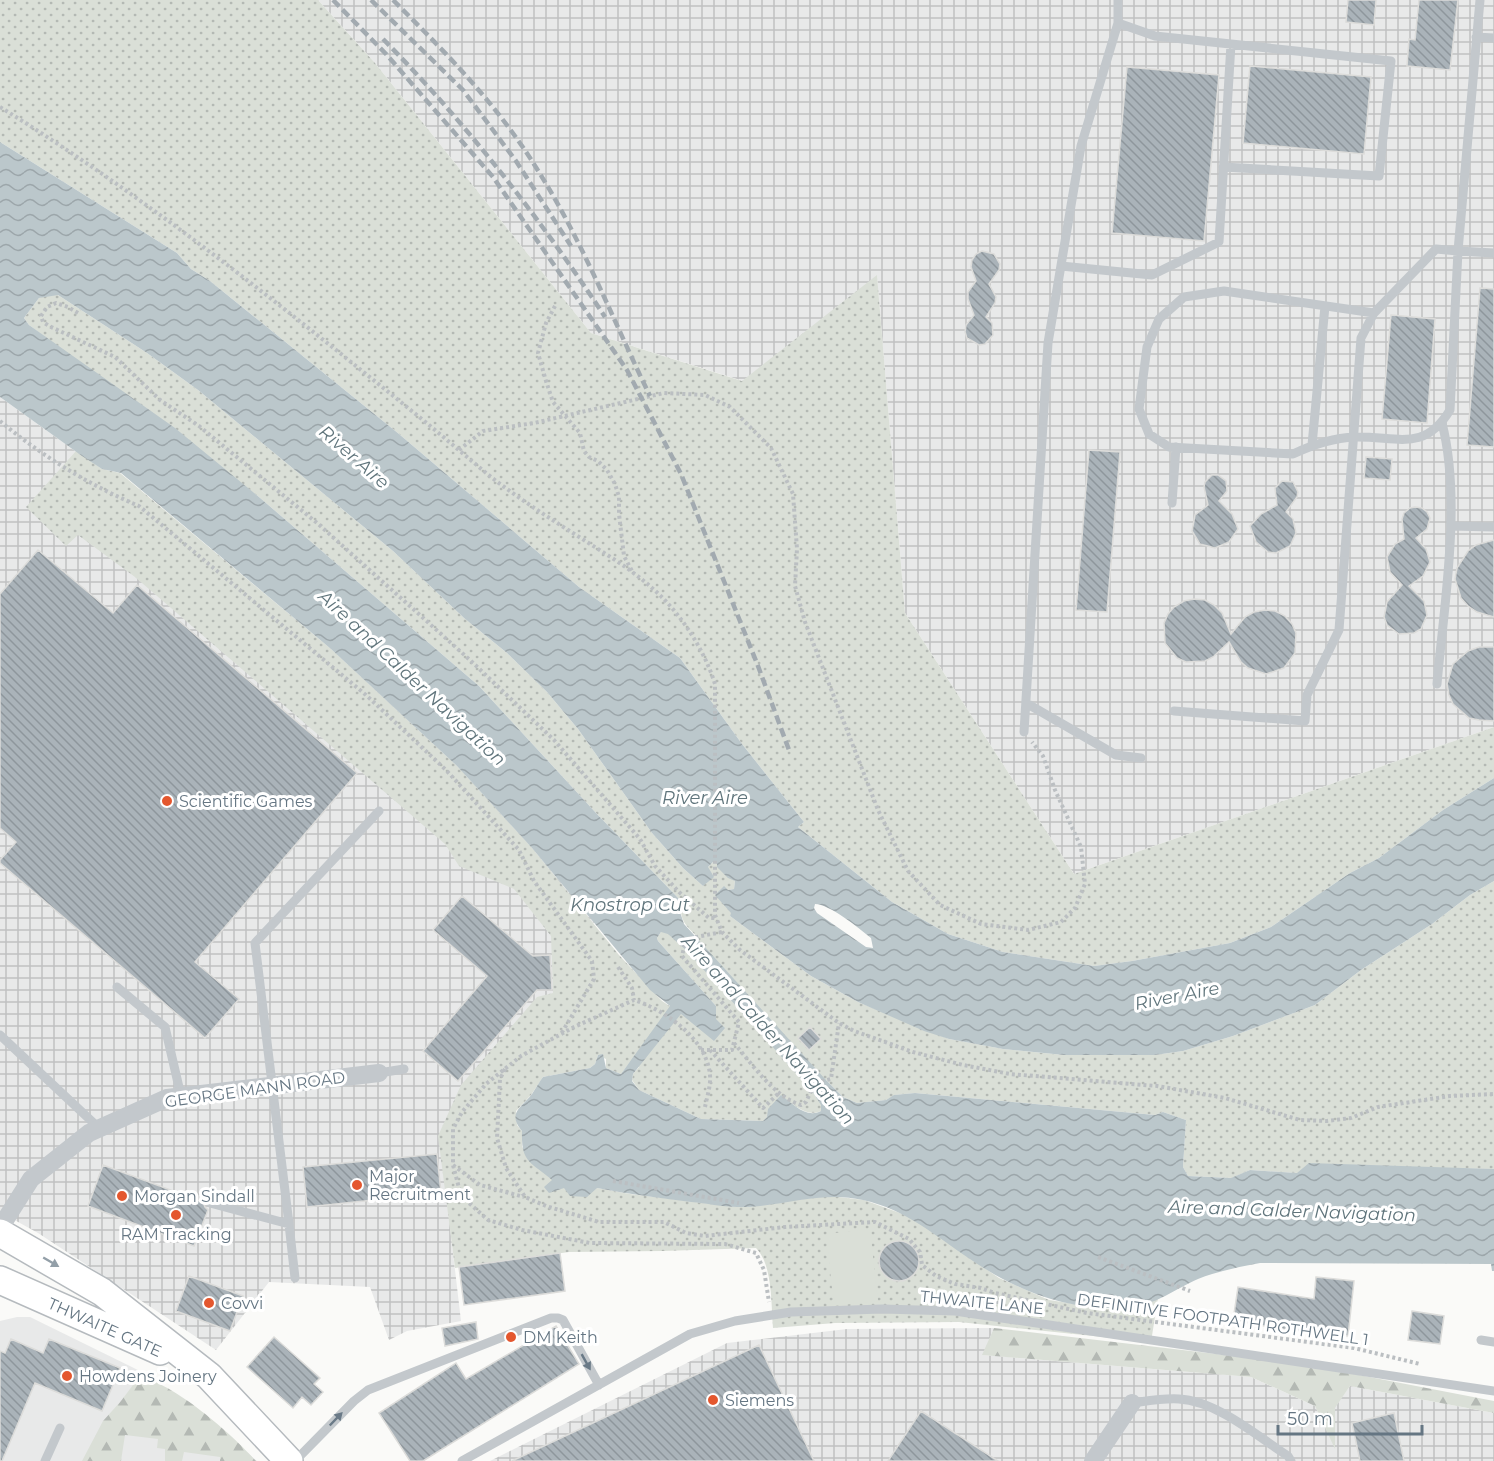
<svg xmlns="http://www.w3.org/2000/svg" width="1494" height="1461" font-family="Montserrat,sans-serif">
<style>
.built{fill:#e8e9e9}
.industrial{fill:url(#industrial-grid)}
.grass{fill:url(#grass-dots)}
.forest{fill:url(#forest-firs)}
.pitch{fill:#dadfd7}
.water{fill:url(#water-waves);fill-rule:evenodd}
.building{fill:url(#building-back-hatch);stroke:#dcdcda;stroke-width:1.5}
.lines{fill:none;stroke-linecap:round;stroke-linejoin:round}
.primary-casing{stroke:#b5babe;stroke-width:30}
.path{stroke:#bbbfc2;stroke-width:4;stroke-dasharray:3 3;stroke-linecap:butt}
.lane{stroke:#c3c8cc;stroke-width:9}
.street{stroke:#c3c8cc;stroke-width:18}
.primary{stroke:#fff;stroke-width:27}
.rail{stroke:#a2aab0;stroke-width:4.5;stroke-dasharray:9 4.5;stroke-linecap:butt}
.oneway{fill:#939fa8}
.oneway2{fill:#6a7a87}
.poi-dot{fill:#e4572e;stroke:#fff;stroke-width:2}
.labels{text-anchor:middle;stroke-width:6;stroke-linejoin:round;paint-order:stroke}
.poi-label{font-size:16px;fill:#657683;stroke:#fff;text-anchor:start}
.street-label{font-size:16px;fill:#657683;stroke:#fff}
.water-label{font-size:18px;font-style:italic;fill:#60757c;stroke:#fff}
</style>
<defs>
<pattern id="industrial-grid" width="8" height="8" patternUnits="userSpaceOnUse" patternTransform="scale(1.5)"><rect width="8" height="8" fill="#e8e9e9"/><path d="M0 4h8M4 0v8" fill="none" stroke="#c0c1c2"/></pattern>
<pattern id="grass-dots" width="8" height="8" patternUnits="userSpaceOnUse" patternTransform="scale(1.5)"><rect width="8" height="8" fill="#dadfd7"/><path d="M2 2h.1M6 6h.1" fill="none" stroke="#b4b9b4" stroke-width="1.8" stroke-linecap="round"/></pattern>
<pattern id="forest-firs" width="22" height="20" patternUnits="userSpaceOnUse" patternTransform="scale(1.5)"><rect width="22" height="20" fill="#dadfd7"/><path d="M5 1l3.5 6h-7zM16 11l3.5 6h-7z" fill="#b4b9b4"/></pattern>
<pattern id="water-waves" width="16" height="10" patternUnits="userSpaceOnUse" patternTransform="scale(1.5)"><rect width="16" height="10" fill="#bbc7cb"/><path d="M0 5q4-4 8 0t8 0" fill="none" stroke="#9ca6aa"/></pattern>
<pattern id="building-back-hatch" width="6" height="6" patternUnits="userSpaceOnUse" patternTransform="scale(1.5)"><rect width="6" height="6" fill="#aab3b9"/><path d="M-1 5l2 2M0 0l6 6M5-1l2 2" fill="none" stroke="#8e969c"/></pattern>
</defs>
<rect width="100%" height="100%" fill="#fafaf8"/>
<path class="built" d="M17 1317H30L142 1372 190 1404 257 1461H0V1321Z"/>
<path class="industrial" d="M318 0H1494V727L1074 874 905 613 877 276 743 381 591 333 375 63Z
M0 397 82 456 331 649 457 766 532 848 594 922 446 1193 461 1321 407 1331 389 1340 370 1287 269 1282 216 1350 38 1233 0 1212Z
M994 1328 983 1355 1251 1377 1315 1406 1335 1447V1407L1350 1386 1494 1413V1461H490L727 1343 847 1329Z"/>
<path class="grass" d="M0 0H318L375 63 591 333 742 381 877 275 905 613 1074 874 1494 727V778L1443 810 1379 858 1350 873 1271 927 1230 943 1132 961 1094 966 1003 952 948 934 892 902 798 827 804 822 742 744 680 658 579 587 399 434 210 281 191 269 177 253 0 142Z
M47 295H58L147 353 198 390 393 551 464 618 507 653 547 692 578 729 652 833 683 868 703 886 708 867 713 862 717 864 735 881 734 889 728 890 732 913 730 916 811 976 858 1002 949 1039 1003 1049 1064 1055H1155L1183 1051 1233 1036 1315 1005 1361 970 1432 924 1470 895 1494 881V1169L1430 1168 1297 1173 1250 1170 1232 1178 1188 1176 1183 1167 1186 1120 1163 1112 1155 1115 915 1093 895 1095 886 1100 857 1103 843 1097 826 1080 812 1091 822 1105 821 1111C808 1117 796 1107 786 1099L763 1121 701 1119 639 1090 632 1080 633 1074 639 1067 630 1062 621 1074 606 1068V1059L598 1055 595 1064 590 1068 543 1077 531 1095 516 1111 517 1125 522 1131V1147L565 1188H597L630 1194 737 1207 820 1197H838L864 1200 911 1217 999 1278 1049 1300 1107 1309 1135 1307 1158 1298 1151 1342 959 1322 835 1323 773 1328C771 1305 773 1265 756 1248L662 1251 569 1252 455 1268 438 1136 461 1085 537 997 553 993 551 936 514 889 459 866 445 844 135 577 78 535 66 546 26 507 76 451 102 469 120 473 331 649 457 766 532 848 619 955 662 1001 689 1019H716V1006L658 941 657 938 661 932H664L699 939C687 926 678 921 682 902L596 813 479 686 259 497 29 325 24 318 39 298Z"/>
<path class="forest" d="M994 1328 1302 1364 1494 1401V1413L1350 1386 1335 1408V1449L1315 1406 1251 1377 982 1355Z
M139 1377C173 1382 233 1435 256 1461H220V1457L184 1452 182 1461H165V1449L157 1448 158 1439 125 1435 121 1461H82L103 1421 121 1401Z"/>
<path class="pitch" d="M870 1229 878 1301 834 1306 826 1234Z"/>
<path class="water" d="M0 142 177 253 191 269 210 281 399 434 579 587 680 658 742 744 804 822 798 827 892 902 948 934 1003 952 1094 966 1132 961 1230 943 1271 927 1350 873 1379 858 1443 810 1494 778V881L1470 895 1432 924 1361 970 1315 1005 1233 1036 1183 1051 1155 1055H1064L1003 1049 949 1039 924 1031 858 1002 811 976 730 916 731 913 715 895 724 886 728 890 734 889 735 881 728 878 717 867V864L713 862 708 867 714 877 703 886 683 868 652 833 578 729 547 692 507 653 464 618 393 551 198 390 147 353 58 295 39 298 24 318 29 325 175 428 259 497 479 686 596 813 682 902 680 912 684 924 826 1080 843 1097 857 1103 886 1100 894 1095 915 1093 1155 1115 1163 1112 1186 1120 1183 1167 1188 1176 1231 1178 1250 1170 1297 1173 1309 1163 1494 1169V1271H1492L1491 1264 1260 1263C1239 1267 1218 1271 1198 1279 1177 1288 1155 1305 1131 1307 1072 1313 1018 1292 970 1259 934 1235 907 1210 863 1200 820 1190 779 1208 737 1207 722 1207 706 1203 691 1202 660 1198 628 1194 597 1188L587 1197 570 1196 564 1188 549 1193 544 1187 552 1180C530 1161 521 1163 522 1131 507 1113 521 1108 532 1094 536 1088 539 1082 543 1077L590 1068 595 1064 598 1055 603 1054 606 1068 621 1074 670 1006 650 990 532 848 457 766 331 649 121 473 102 469 82 456 0 397ZM815 904C829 904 859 928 871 938L873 948 866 947 817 913 814 908ZM661 932 668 934 687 951 812 1091 821 1105V1111C806 1119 792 1103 781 1095L768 1109 767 1117 763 1121 701 1119 639 1090 632 1081 633 1074 681 1014 714 1041 725 1028 716 1019V1006L658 941 657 938Z"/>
<path class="building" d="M1348 0H1376L1374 25 1346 22Z
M1419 0H1458L1450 70 1407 66 1409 39 1415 40Z
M1250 66 1371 77 1364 154 1243 143Z
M1127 67 1219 75 1204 241 1112 233Z
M982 251 994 254 1000 264 999 270 989 284 996 297 995 303 986 317 992 323 993 335 985 344 979 345 967 338 965 332 966 325 974 315 968 299V292L976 281 971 267 972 260 976 254Z
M1480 288 1494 289V447L1467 445Z
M1391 315 1435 319 1427 423 1382 419Z
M1089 450 1120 452 1107 612 1076 610Z
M1366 457 1392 459 1390 480 1364 478Z
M1212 475H1218L1226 481 1227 491 1219 501 1232 514 1238 529 1229 542 1215 548 1200 544 1192 531 1195 515 1208 505 1204 487 1205 482Z
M1282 481 1293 482 1298 492 1297 497 1286 512 1293 519 1296 533 1290 546 1276 553 1268 552 1256 542 1250 526 1261 514 1277 505 1275 488Z
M1415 507 1422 508 1427 512 1430 518 1427 529 1416 538 1426 549 1430 562 1423 576 1409 586 1424 601 1427 615 1421 629 1414 633 1399 634 1387 625 1384 617 1387 602 1402 585 1390 572 1387 557 1395 544 1404 539 1402 519 1404 513 1410 508Z
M1494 540V617L1477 612 1468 606 1461 598 1455 579 1457 568 1468 551 1476 545Z
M38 550 113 613 137 585 357 773 195 962 239 999 205 1038 0 863V860L16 842 0 828V594Z
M1194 599 1205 600 1214 605 1222 613 1231 634 1245 617 1254 612 1265 610 1275 611 1285 616 1292 624 1296 633 1295 653 1284 668 1266 674 1248 668 1241 662 1229 642 1213 657 1205 661 1186 662 1177 658 1165 643 1164 623 1168 614 1174 607 1184 601Z
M1479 647H1494V721L1479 720 1469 718 1453 704 1449 695 1447 684 1453 664 1468 651Z
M462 896 533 956 550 955 552 990H537L458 1081 423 1051 487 976 433 930Z
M810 1027 821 1039 809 1050 798 1038Z
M437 1154 441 1193 307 1207 303 1167Z
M103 1165 203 1202 205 1207 208 1210 194 1246 88 1206Z
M879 1261a20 20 0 1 1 40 0a20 20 0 1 1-40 0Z
M560 1253 565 1291 464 1305 459 1267Z
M189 1276 243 1296 230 1331 176 1311Z
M1316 1277 1354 1281 1348 1336 1302 1332 1233 1321 1238 1287 1314 1299Z
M1412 1311 1444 1316 1440 1344 1408 1340Z
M476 1322 478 1339 445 1346 442 1328Z
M556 1326 579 1364 423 1461H410L379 1413 456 1363 466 1379Z
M274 1337 320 1378 314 1384 323 1392 311 1405 302 1397 293 1408 247 1367Z
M11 1339 43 1353 49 1339 120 1368 102 1411 35 1383 2 1461H0V1351L5 1353Z
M759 1345 814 1461H512Z
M921 1411 998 1461H888Z
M1394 1413 1404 1461H1360L1352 1423Z"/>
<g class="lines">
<defs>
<path id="primary" d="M0 1233 102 1292 209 1376 289 1461
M0 1280 160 1351"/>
</defs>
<use href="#primary" class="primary-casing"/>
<path class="path" d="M0 107C149 199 287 310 423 420 446 439 468 458 491 477 522 501 554 521 587 542 609 556 632 570 652 588 680 612 704 649 715 684V915L722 932 740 950 839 1023 854 1031 913 1052 963 1065 1010 1074 1157 1086 1225 1098 1300 1120 1327 1121 1351 1118 1378 1107 1450 1096 1494 1094
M555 306 546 323 538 353 546 381 553 402 580 433 584 451 589 457 598 461 607 470 615 484 619 497V514L624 556 632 571
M78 313 68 307 56 303 47 307 41 316 43 322 49 326 115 357 160 400 199 426 317 523 470 660 554 740 640 839 655 866 679 892 709 918H716
M0 421C42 456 89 485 139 506L366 695 446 770 519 850 534 881 592 961 594 979 561 1034
M459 450 483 431 534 423 664 393 705 395 730 407 771 448 793 494 797 549 795 586 805 622 878 810 908 871 940 905 981 924 1028 930 1061 922 1075 908 1085 884 1081 847 1055 790 1043 756 1032 742
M618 967 632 988 634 1000
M734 1043C753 1065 773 1096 801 1105L806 1102 815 1083 831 1079 839 1023
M701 1050H732L739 1022 682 956 686 939 722 932
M710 1050 763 1108 779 1093
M505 1069 500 1079 497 1138 506 1168 525 1197 546 1206 599 1222H664L686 1233 705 1236 785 1227 875 1222 909 1239 920 1252 922 1265 936 1276 955 1284 981 1288 995 1293
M705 1107C707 1097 711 1085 710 1075 707 1039 665 1010 634 1000L574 1027 521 1056 486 1084 462 1112 453 1129V1165L459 1188 469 1203 488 1220 522 1230 590 1243 725 1244 756 1253 764 1270 769 1302
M453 1165 480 1185 524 1197
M613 1181 739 1203
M1098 1257 1190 1291
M997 1304 995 1293 1087 1313 1354 1348 1420 1364"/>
<path class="lane" d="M1480 0 1458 251 1494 253
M1118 23 1155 36 1391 61 1379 176 1223 167
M1476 37 1494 38
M1061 266 1152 275 1219 242 1231 44
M1312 445 1325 306
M1172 503 1176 447
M1451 526 1494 527
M1437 684C1444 604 1462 501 1442 423
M1026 703 1116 755 1141 758
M1174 711 1305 721 1307 695 1339 630 1361 338 1374 313 1436 249 1458 251 1450 410C1424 453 1397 436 1355 437 1334 438 1312 445 1293 454L1169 447 1149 434 1139 409 1147 347 1159 319 1184 297 1224 291 1374 313
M1024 732 1048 343 1081 146 1118 23V0
M117 987 165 1027 181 1096
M0 1035 100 1129
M379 1073 404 1069
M210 1203 289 1224 255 943 379 811
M289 1224 295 1278
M1481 1340 1494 1342
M1132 1403C1147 1401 1164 1398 1179 1399 1217 1401 1257 1436 1288 1456L1291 1461
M45 1461 60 1428
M295 1461 354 1401 368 1390 551 1318H558L563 1320 599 1385
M462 1461 690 1334 735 1321 791 1312 882 1309 955 1311 1494 1391"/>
<path class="street" d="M0 1228 31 1179 89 1133 167 1098 379 1073
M1093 1461 1132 1403"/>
<use href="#primary" class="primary"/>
<path class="rail" d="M333 0 386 54 493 177 627 370 681 474 758 666 789 750
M371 0 463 90 516 161 571 246
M393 0C446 53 497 104 537 169 582 240 613 320 650 396
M383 39C466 123 540 218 605 317"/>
</g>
<defs><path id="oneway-solid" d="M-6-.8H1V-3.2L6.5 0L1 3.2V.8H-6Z" transform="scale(1.5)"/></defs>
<use class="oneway" href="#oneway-solid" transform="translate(51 1262) rotate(30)"/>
<g class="oneway2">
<use href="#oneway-solid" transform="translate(586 1362) rotate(61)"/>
<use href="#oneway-solid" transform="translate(336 1419) rotate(-46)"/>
</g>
<g class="poi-dot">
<circle cx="167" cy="801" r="6"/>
<circle cx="357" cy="1185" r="6"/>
<circle cx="122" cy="1196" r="6"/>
<circle cx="176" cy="1215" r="6"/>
<circle cx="209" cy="1303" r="6"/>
<circle cx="511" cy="1337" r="6"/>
<circle cx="67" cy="1376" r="6"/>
<circle cx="713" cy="1400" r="6"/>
</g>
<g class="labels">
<g class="poi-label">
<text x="179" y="807">Scientific Games</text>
<text x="369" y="1182">Major<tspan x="369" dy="18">Recruitment</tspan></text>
<text x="134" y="1202">Morgan Sindall</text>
<text x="176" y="1240" text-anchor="middle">RAM Tracking</text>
<text x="221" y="1309">Covvi</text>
<text x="523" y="1343">DM Keith</text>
<text x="79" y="1382">Howdens Joinery</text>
<text x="725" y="1406">Siemens</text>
</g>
<g class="street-label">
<text transform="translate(255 1089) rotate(-8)" y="6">GEORGE MANN ROAD</text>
<text transform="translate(982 1302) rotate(6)" y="6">THWAITE LANE</text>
<text transform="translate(1223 1319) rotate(8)" y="6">DEFINITIVE FOOTPATH ROTHWELL 1</text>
<text transform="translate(105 1327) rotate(24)" y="6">THWAITE GATE</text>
</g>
<g class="water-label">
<text transform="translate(354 457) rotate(41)" y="6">River Aire</text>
<text transform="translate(412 678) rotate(43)" y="6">Aire and Calder Navigation</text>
<text x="705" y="804">River Aire</text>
<text x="630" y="911">Knostrop Cut</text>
<text transform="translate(1177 996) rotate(-11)" y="6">River Aire</text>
<text transform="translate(768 1030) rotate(48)" y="6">Aire and Calder Navigation</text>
<text transform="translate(1292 1211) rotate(2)" y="6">Aire and Calder Navigation</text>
</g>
</g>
<path d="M1278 1425v9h144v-9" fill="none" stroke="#657683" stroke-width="3"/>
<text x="1287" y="1425" font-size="18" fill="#657683" stroke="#ffffff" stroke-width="4.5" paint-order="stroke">50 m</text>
</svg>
